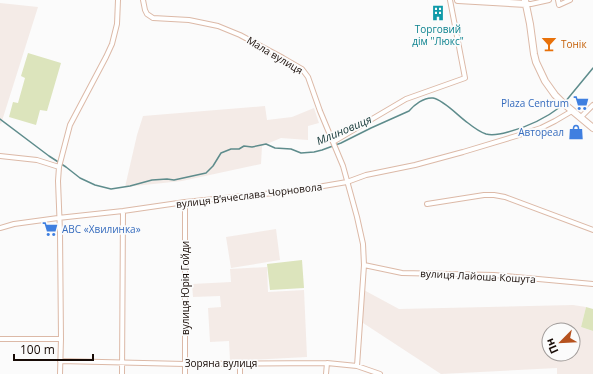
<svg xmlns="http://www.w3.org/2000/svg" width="593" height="374" font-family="'Open Sans',sans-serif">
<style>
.built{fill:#f4ebe7;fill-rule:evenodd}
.green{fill:#dce4bc}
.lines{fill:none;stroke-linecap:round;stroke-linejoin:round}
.stream{stroke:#5e8c8c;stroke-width:1.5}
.street-casing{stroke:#dcb9a7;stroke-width:6}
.secondary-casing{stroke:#dcb9a7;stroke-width:8}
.street{stroke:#fff;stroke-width:4}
.secondary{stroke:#fff;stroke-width:6}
.labels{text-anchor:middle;stroke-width:3.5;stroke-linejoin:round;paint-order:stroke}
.culture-label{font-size:10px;fill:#0d838f;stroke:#fbfbfb}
.food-label{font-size:10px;fill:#c56008;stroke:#fbfbfb;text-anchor:start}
.street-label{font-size:10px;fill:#170b06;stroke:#fbfbfb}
.shop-label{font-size:10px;fill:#366cbe;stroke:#fbfbfb;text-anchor:end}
.water-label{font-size:11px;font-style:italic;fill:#133737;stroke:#fbfbfb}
</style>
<rect width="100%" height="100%" fill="#fbfbfb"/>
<path class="built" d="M0 3 38 7 1 124 0 123Z
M265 106 267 120 292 117 314 108 319 123 308 126V140L281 138 262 146 261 164 182 181 125 187 137 135 143 116Z
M276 229 280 260 231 268 226 237Z
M267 267 268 292 304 290 307 357 230 361 229 341 210 342 208 308 221 307 220 296 193 297 192 284 231 282 230 269Z
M362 289 399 309 573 305 586 307 581 327 593 331V374H557V368L441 374 360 321ZM549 330H573V354H549Z"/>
<path class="green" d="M28 53 61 63 47 111 40 110 36 125 9 117 13 102 18 103 25 78 21 76Z
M302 260 304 288 270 290 267 264Z
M586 307 593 309V331L581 327Z"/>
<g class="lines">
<path class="stream" d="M565 102 593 68
M0 119 49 156 66 167 80 178 95 185 111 189 130 186 152 180 167 179 174 180 206 173 213 166 221 153 231 149H239L244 146 252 147 266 144 275 148 291 149 301 153 314 152 322 150 341 143 371 128 409 111C414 105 424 97 433 98 444 100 458 116 468 123 473 127 480 132 486 134 493 136 501 134 508 132 528 127 546 118 563 105"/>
<defs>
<path id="street" d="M143 0 145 10 147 14 153 18 189 20 218 26 240 35 283 58 302 69 308 77 320 111 343 166 357 217 363 244 364 265 357 366
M558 0 559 5 570 0
M526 4H531L549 0
M581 117 593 105
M333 142 406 99 465 78 450 0
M0 156 37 160 59 167
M185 202V374
M427 204 484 195H494L505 197 593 230
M0 228 14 224 58 218 123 211 185 202 294 191 347 182 366 175 415 165 463 152 516 136 541 128 555 121 572 111
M364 265 402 273 494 275 593 284
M0 339H61
M60 361 185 364 327 363 357 366 380 374
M240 363V374
M60 374 61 339 60 232 58 181 59 167 70 125 106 57 112 44 117 24 118 0
M122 374 123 211
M326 374 327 363"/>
<path id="secondary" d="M458 0 526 4
M525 0 530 24 534 54 536 62 545 81 555 95 563 103 593 128"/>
</defs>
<use href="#street" class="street-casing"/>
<use href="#secondary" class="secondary-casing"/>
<use href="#street" class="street"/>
<use href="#secondary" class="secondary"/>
</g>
<defs>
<symbol id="building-bare" viewBox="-9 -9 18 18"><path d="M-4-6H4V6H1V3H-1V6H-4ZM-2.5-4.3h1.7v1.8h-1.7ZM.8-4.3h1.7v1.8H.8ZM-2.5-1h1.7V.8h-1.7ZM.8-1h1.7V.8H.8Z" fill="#0f9aa8" stroke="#fbfbfb" stroke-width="2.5" paint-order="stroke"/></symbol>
<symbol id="bar-bare" viewBox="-9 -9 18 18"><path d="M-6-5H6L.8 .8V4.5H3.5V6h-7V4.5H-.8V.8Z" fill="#e8710a" stroke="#fbfbfb" stroke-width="2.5" paint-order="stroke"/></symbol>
<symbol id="supermarket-bare" viewBox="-9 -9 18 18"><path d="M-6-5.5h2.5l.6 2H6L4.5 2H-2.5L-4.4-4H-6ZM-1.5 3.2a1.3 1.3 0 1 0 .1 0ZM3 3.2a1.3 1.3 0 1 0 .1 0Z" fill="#3f7fe0" stroke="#fbfbfb" stroke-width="2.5" paint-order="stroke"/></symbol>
<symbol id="shop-bare" viewBox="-9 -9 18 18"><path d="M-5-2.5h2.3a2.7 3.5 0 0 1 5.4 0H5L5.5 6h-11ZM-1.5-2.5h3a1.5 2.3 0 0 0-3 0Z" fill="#3f7fe0" stroke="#fbfbfb" stroke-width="2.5" paint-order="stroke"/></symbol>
</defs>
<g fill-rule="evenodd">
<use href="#building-bare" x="427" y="2" width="22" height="22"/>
<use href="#bar-bare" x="538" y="33" width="22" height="22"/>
<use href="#supermarket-bare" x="570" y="92" width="22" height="22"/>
<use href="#shop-bare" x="565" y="121" width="22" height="22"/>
<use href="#supermarket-bare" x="39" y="218" width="22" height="22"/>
</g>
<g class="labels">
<g class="culture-label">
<text x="438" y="33">Торговий<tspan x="438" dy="12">дім "Люкс"</tspan></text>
</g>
<g class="food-label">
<text x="561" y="48">Тонік</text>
</g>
<g class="street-label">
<text transform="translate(275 55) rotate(31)" y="4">Мала вулиця</text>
<text transform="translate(249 195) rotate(-7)" y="4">вулиця Вʼячеслава Чорновола</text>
<text transform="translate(478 276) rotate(3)" y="4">вулиця Лайоша Кошута</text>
<text transform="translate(185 288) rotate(-90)" y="4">вулиця Юрія Гойди</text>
<text x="221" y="367">Зоряна вулиця</text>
</g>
<g class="shop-label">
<text x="569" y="107">Plaza Centrum</text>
<text x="564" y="136">Автореал</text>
<text x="62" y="233" text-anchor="start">АВС «Хвилинка»</text>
</g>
<g class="water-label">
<text transform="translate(344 130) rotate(-23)" y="4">Млиновиця</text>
</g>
</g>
<g transform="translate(561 342) rotate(246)"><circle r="19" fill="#fbfbfb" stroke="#a09b99"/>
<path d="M0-3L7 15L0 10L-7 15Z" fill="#b6521e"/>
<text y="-6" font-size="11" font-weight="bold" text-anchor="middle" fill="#170b06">Пн</text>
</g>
<path d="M14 354v6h79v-6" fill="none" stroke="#170b06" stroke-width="2"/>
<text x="20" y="354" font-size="12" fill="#170b06" stroke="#fbfbfb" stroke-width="3" paint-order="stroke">100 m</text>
</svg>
